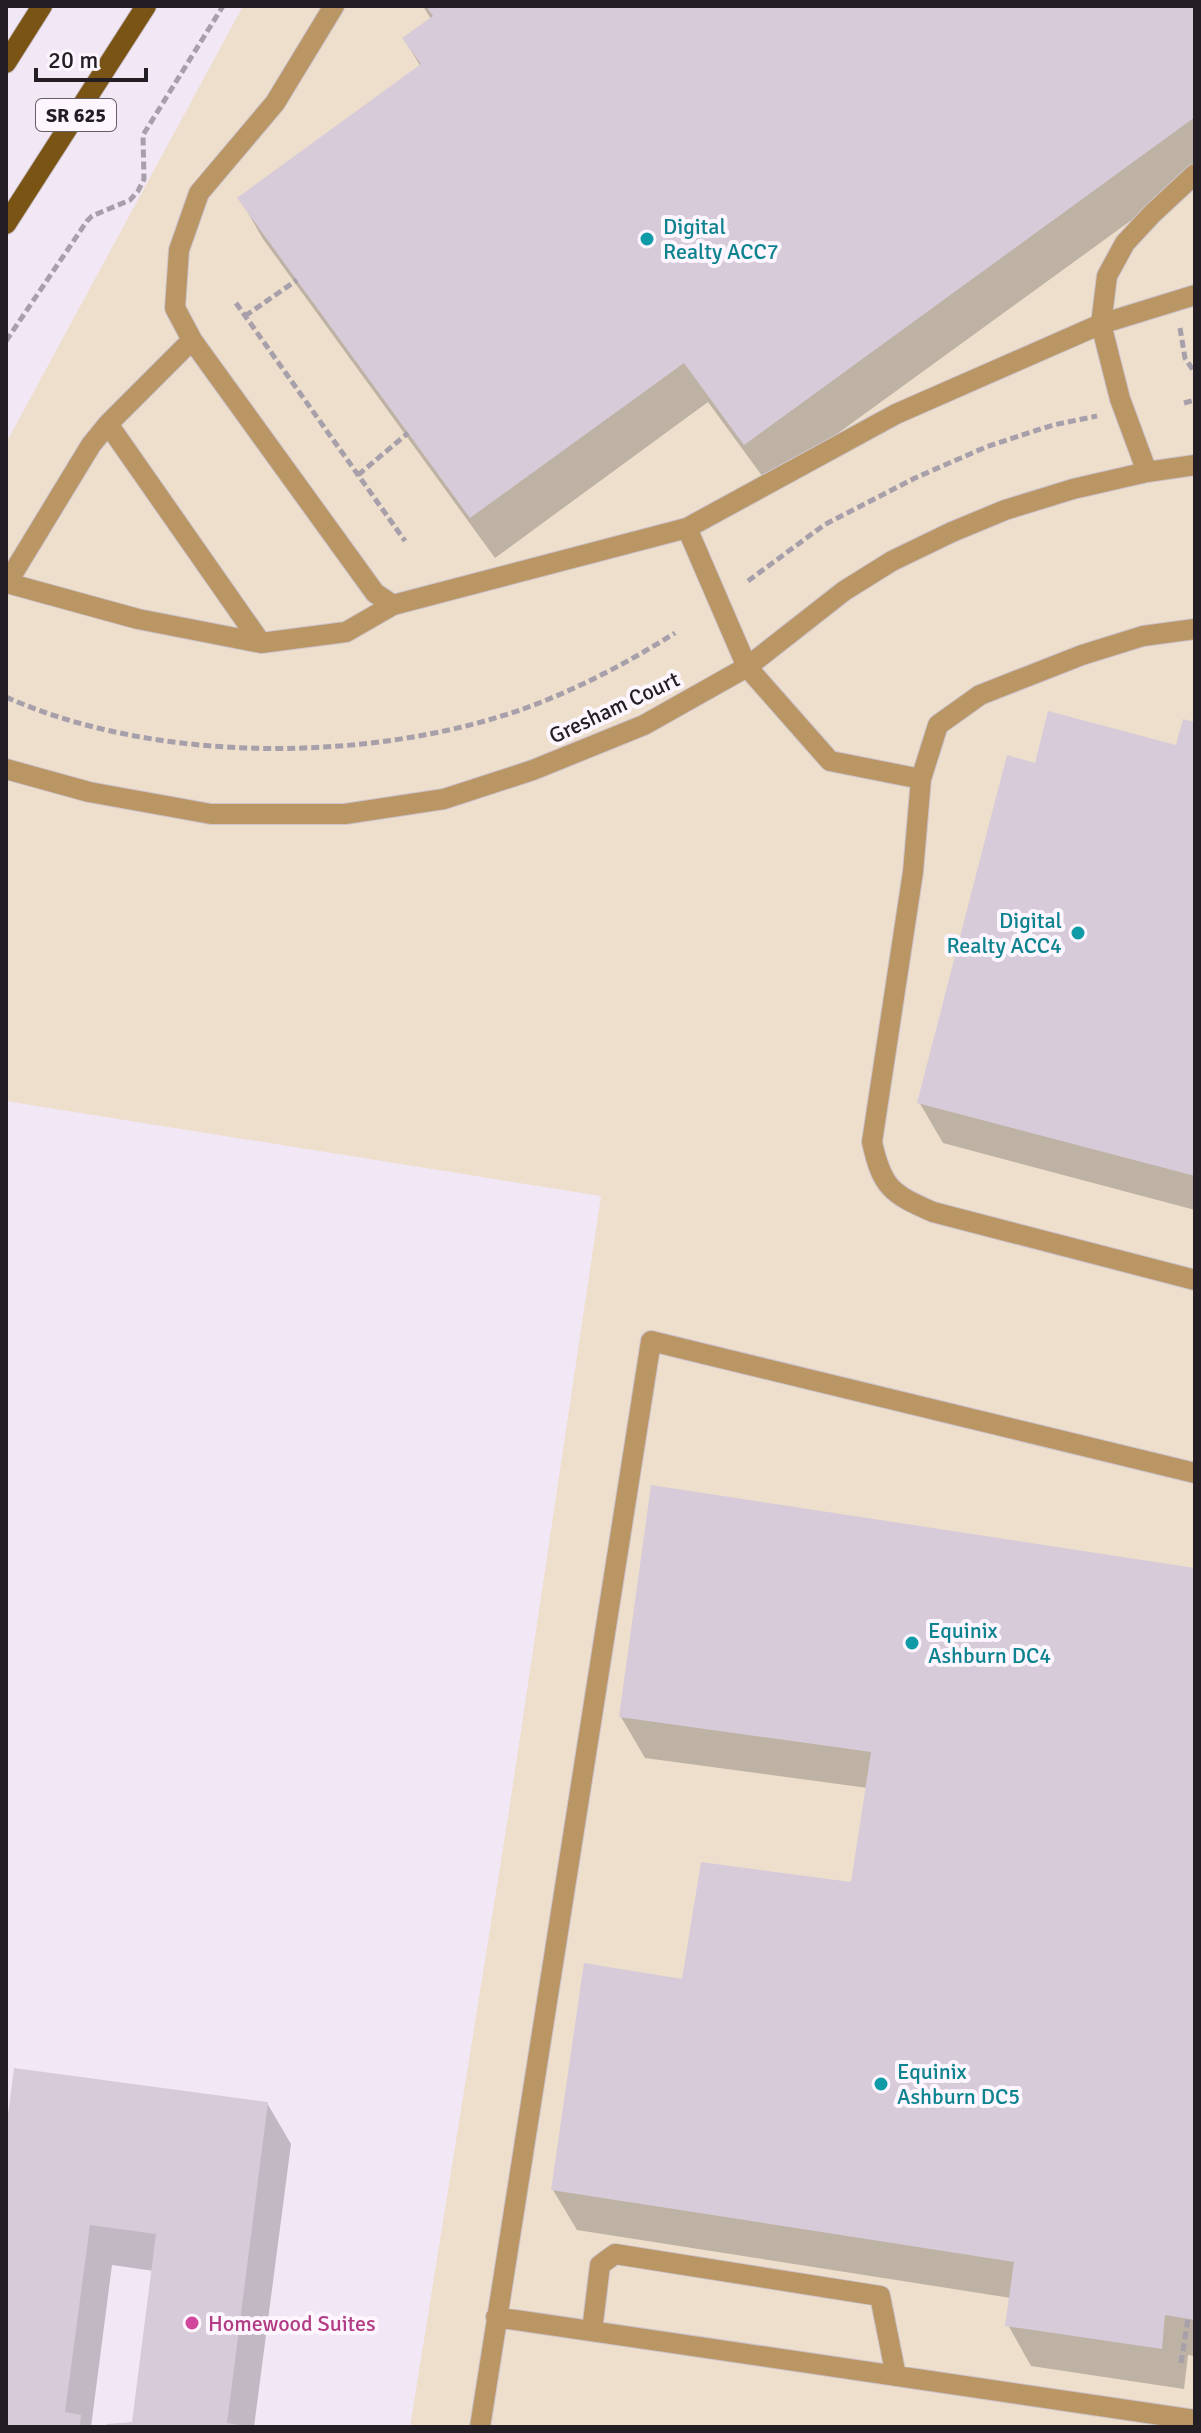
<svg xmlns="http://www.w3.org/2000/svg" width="1201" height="2433" font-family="Signika,sans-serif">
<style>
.commercial{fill:#eddfcc}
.shadow{fill:#0003}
.building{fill:#d7cbd9}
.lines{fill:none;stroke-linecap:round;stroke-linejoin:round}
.service-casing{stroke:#cdc3cf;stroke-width:22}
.minor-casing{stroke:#cdc3cf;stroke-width:22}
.primary-casing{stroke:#cdc3cf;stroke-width:22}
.path{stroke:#a79faa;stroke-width:5;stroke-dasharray:8 4;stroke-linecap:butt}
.service{stroke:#b99663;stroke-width:20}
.minor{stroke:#b99663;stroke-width:20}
.primary{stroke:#795415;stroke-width:20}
.culture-dot{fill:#0f9aa8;stroke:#fdf6fe;stroke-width:3}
.hotel-dot{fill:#d1479c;stroke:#fdf6fe;stroke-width:3}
.labels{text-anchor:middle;stroke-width:8;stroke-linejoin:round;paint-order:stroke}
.shield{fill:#fdf6fe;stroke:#645f65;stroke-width:2}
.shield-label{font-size:20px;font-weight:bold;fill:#221e23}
.culture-label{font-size:22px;fill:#0d838f;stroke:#fdf6fe;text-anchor:start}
.street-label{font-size:22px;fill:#221e23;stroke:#fdf6fe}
.hotel-label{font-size:22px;fill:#b23c85;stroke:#fdf6fe;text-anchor:start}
</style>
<rect width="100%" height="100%" fill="#f2e7f5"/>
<path class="commercial" d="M243 6H1195V2427H410L509 1811 601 1196 6 1101V443Z"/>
<path class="shadow" d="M423 6H1195V174L768 484 708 402 495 558 263 239 240 199 421 67 404 39 431 19Z
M1195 724V1210L943 1143 919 1102 1037 765 1178 747Z
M1195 1570V2356L1188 2355 1184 2389 1031 2366 1008 2325 1011 2298 577 2230 553 2190 684 1981 853 1884 868 1788 645 1758 621 1717Z
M267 2103 291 2144 254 2427H108L134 2424 154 2271 112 2265 91 2427H6V2146Z"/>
<path class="building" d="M426 6H1195V117L744 445 684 363 470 518 237 198 421 64 402 38 433 16Z
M1048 711 1176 745 1183 719 1195 722V1176L917 1103 1007 755 1035 763Z
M651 1485 1195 1568V2320L1165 2315 1162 2349 1005 2326 1014 2262 551 2190 584 1963 682 1979 701 1862 851 1882 871 1752 619 1717Z
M14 2068 268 2102 227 2423 239 2425V2427H106L107 2424 132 2422 156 2234 90 2225 65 2412 81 2415 80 2427H6V2130Z"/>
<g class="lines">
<defs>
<path id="service" d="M334 6 275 103 199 193 179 250 175 308 192 340 375 593 393 605 687 528 896 414 1101 324 1195 295
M192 340 108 424 91 445 7 583 138 619 261 643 346 632 393 605
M108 424 261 643
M1147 472 1120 399 1101 324 1107 276 1125 243 1152 214 1195 174
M687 528 747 667 830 761 921 779
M1195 629 1143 636 1082 655 980 695 938 725 921 779 913 872 872 1142C882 1188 892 1194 933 1212L1195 1280
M496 2317 1195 2420
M592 2331 600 2265 615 2254 880 2296 896 2376
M480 2427 651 1341 1195 1473"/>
<path id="minor" d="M6 769 89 792 211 814H345L444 799 533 770 644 725 747 667 844 591 892 561 952 532 1005 510 1073 489 1147 472 1195 465"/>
<path id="primary" d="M6 63 42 6
M6 224 146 6"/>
</defs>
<use href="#service" class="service-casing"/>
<use href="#minor" class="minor-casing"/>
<use href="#primary" class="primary-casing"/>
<path class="path" d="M236 303 405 541
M245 316 297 280
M1180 328 1185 358 1195 373
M6 341 87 221 92 216 130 200 138 191 144 179 143 135 223 6
M1184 403 1195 400
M358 475 408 433
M748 581 824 525 915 478 986 447 1053 425 1097 416
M6 697C156 764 369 763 523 709 576 690 627 663 675 633
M1181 2363 1188 2319"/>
<use href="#service" class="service"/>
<use href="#minor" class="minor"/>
<use href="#primary" class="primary"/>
</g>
<g class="culture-dot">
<circle cx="647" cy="239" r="8"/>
<circle cx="1078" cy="933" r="8"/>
<circle cx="912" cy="1643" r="8"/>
<circle cx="881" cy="2084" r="8"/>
</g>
<circle class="hotel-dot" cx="192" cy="2323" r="8"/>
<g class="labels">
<rect class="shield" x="36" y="99" width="80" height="32" rx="6"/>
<g class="shield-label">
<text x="76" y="122">SR 625</text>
</g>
<g class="culture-label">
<text x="663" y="234">Digital<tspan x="663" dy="25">Realty ACC7</tspan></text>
<text x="1062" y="928" text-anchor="end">Digital<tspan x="1062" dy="25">Realty ACC4</tspan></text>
<text x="928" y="1638">Equinix<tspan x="928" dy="25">Ashburn DC4</tspan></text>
<text x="897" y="2079">Equinix<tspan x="897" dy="25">Ashburn DC5</tspan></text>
</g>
<g class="street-label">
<text transform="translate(614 707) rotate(-25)" y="8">Gresham Court</text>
</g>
<g class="hotel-label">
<text x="208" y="2331">Homewood Suites</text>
</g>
</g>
<rect width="1201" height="2433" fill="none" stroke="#221e23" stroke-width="16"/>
<path d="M36 68v12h110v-12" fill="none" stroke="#221e23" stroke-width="4"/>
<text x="48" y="68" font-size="24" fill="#221e23" stroke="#fdf6fe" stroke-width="6" paint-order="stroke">20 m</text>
</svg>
